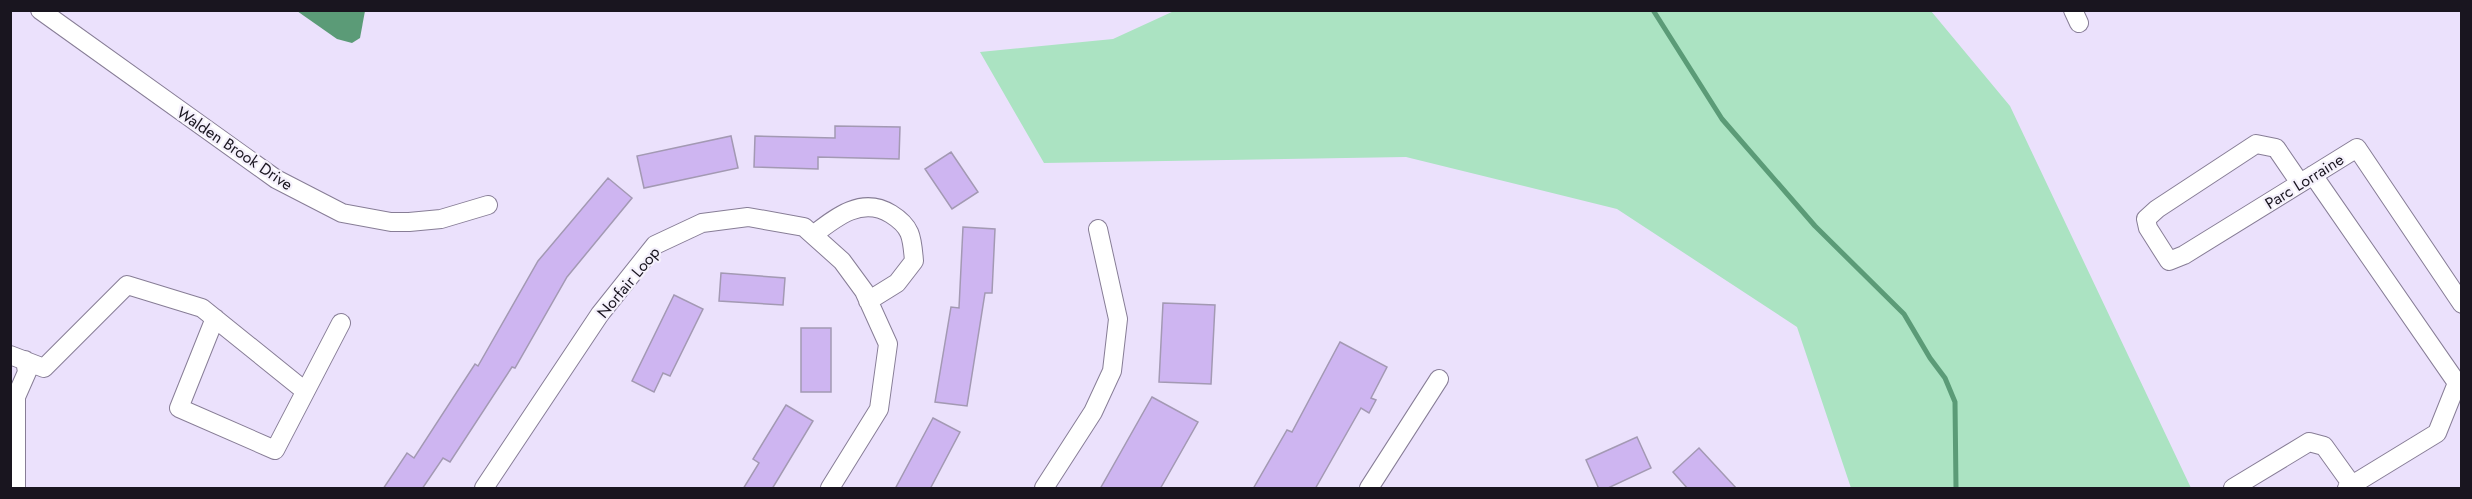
<svg xmlns="http://www.w3.org/2000/svg" width="2472" height="499" font-family="Jost,sans-serif">
<style>
.green{fill:#abe3c2}
.water{fill:#5b9b77}
.lines{fill:none;stroke-linecap:round;stroke-linejoin:round}
.stream{stroke:#5b9b77;stroke-width:5}
.building{fill:#ceb5f1;stroke:#a399b3;stroke-width:1.5}
.minor-casing{stroke:#877d96;stroke-width:20}
.minor{stroke:#fff;stroke-width:18}
.labels{text-anchor:middle;stroke-width:4.5;stroke-linejoin:round;paint-order:stroke}
.street-label{font-size:16px;fill:#19151f;stroke:#f5f1fc}
</style>
<rect width="100%" height="100%" fill="#ebe1fc"/>
<path class="green" d="M1174 11H1931L2010 106 2191 488H1851L1797 327 1617 209 1406 157 1044 163 980 52 1113 39Z"/>
<path class="water" d="M297 11H365L360 38 352 43 337 39Z"/>
<g class="lines">
<path class="stream" d="M1653 10 1722 119 1815 226 1904 314 1930 358 1945 378 1955 402 1956 488"/>
</g>
<path class="building" d="M835 126 900 127 899 159 818 157V169L754 167 755 136 835 138Z
M731 136 738 168 644 188 637 156Z
M951 152 978 192 952 209 925 169Z
M608 178 632 198 567 277 515 368 512 367 450 462 443 458 422 489H383L407 453 414 458 475 364 478 366 538 261Z
M963 227 995 229 992 293H985L967 406 935 402 951 307 959 308Z
M721 273 785 278 783 305 719 301Z
M674 295 703 309 670 376 663 373 654 392 632 381Z
M1163 303 1215 305 1211 384 1159 382Z
M801 328H831V392H801Z
M1340 342 1387 367 1371 398 1376 400 1369 413 1361 408 1315 489H1253L1287 430 1292 432Z
M1152 397 1198 422 1160 489H1100Z
M786 405 813 421 772 489H743L759 463 753 459Z
M933 418 960 432 930 489H895Z
M1637 437 1651 468 1606 489H1599L1586 460Z
M1699 448 1737 489H1688L1673 472Z"/>
<g class="lines">
<defs>
<path id="minor" d="M40 10 276 179 342 213 391 222H409L441 219 488 205
M2073 10 2079 23
M2313 175 2457 383
M2300 183 2276 148 2256 144 2157 209 2146 219 2148 228 2169 261 2184 255 2357 148 2462 304
M813 235C836 217 862 196 891 214 912 227 912 238 914 261L897 283 868 301
M215 318 179 408 275 450 341 323
M10 355 44 368 127 285 202 308 305 391
M16 488V397L27 372 25 360
M484 488 600 314 655 245 702 223 748 217 804 227 842 261 864 291 888 344 879 409 830 488
M1044 488 1093 412 1112 371 1118 319 1098 229
M1369 488 1439 379
M2233 488 2309 442 2324 446 2352 485
M2347 488 2437 433 2457 383 2462 381"/>
</defs>
<use href="#minor" class="minor-casing"/>
<use href="#minor" class="minor"/>
</g>
<g class="labels">
<g class="street-label">
<text transform="translate(235 148) rotate(34)" y="6">Walden Brook Drive</text>
<text transform="translate(2304 181) rotate(-32)" y="6">Parc Lorraine</text>
<text transform="translate(628 282) rotate(-50)" y="6">Norfair Loop</text>
</g>
</g>
<rect width="2472" height="499" fill="none" stroke="#19151f" stroke-width="24"/>
</svg>
